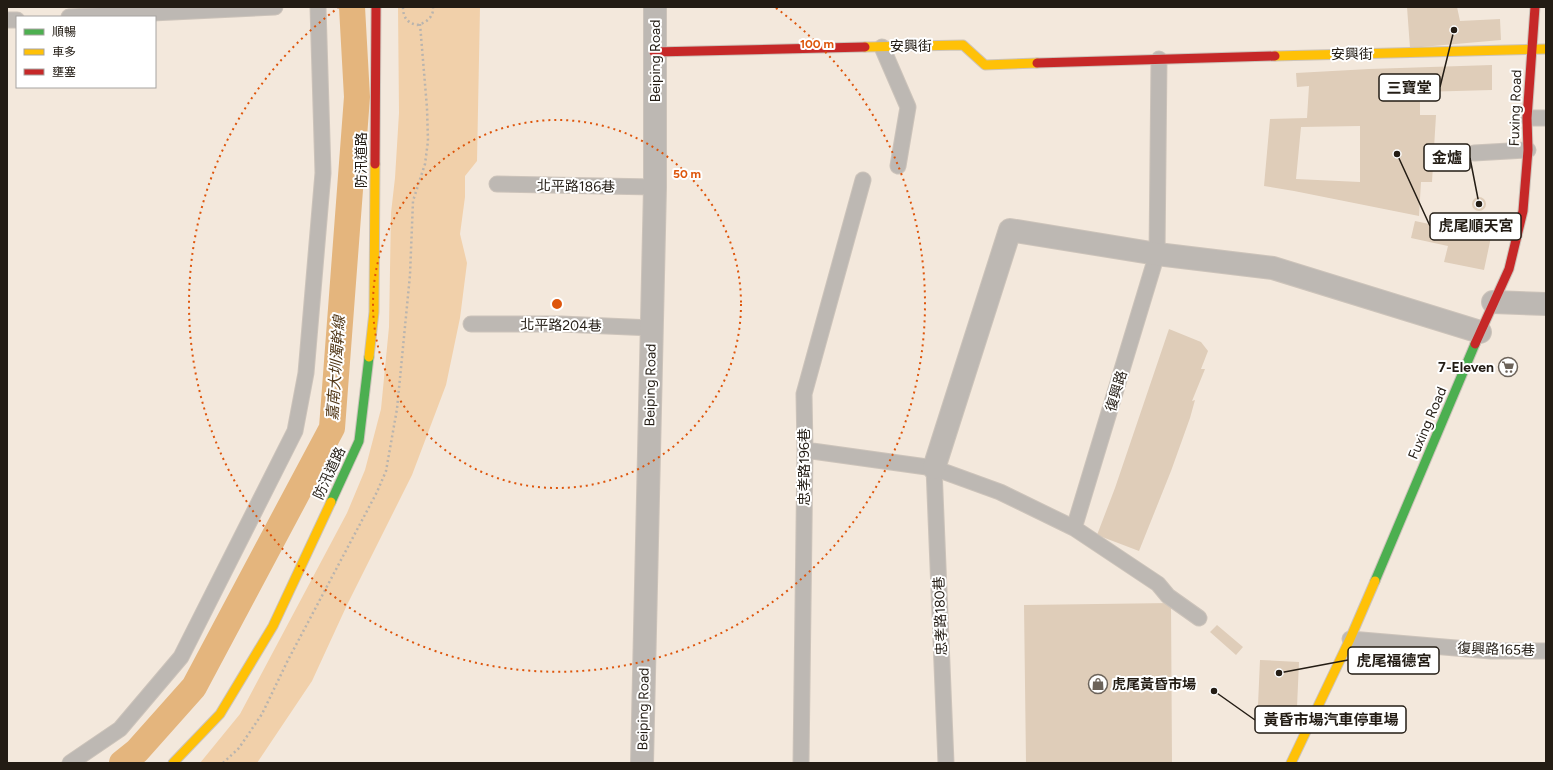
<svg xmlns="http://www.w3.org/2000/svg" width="1553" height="770" font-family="Figtree,'Noto Sans TC',sans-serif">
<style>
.green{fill:#f1d0aa}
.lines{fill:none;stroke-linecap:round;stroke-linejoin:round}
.canal{stroke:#e4b57d;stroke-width:26}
.building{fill:#dfcdb9;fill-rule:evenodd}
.lane-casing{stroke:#ccc3ba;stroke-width:17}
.street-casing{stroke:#ccc3ba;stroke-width:24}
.fast-casing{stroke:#ccc3ba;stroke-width:11}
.slow-casing{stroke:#ccc3ba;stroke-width:11}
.jam-casing{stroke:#ccc3ba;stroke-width:11}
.path{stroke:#b9b4ae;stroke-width:2.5;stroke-dasharray:2 3;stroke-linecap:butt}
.lane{stroke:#bdb8b3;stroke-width:15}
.street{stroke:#bdb8b3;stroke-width:22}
.fast{stroke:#4caf50;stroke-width:9}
.slow{stroke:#ffc107;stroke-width:9}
.jam{stroke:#c62828;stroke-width:9}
.ring{fill:none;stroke:#de560c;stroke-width:2;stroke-dasharray:2 4}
.labels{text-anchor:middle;stroke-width:4;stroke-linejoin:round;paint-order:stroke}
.street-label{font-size:14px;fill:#231c14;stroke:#fff}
.poi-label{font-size:14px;font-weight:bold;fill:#231c14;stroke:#fff;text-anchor:end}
.water-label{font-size:15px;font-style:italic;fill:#513717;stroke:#fff}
.centre{fill:#de560c;stroke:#fff;stroke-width:2}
.ring-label{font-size:12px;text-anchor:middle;font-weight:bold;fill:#de560c;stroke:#fff;stroke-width:4;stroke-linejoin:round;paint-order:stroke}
.leader{fill:none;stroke:#231c14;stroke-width:1.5}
.callout-dot{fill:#231c14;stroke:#fff;stroke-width:1.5}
.callout{fill:#fff;stroke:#231c14;stroke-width:1.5}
.callout-label{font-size:15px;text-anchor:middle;font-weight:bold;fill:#231c14}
</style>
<rect width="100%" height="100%" fill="#f3e8dc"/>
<path class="green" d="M398 7H480L477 161 465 176V197L460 234 467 263 460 318 446 385 412 475 347 605 312 681 257 763H200L240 714 347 513 365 470 381 409 389 327 391 213 395 178 399 113Z"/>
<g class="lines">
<path class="canal" d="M122 763 137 751 194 687 332 428 357 97 352 7"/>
</g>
<path class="building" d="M1407 7H1457L1460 21 1500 19 1501 40 1410 48Z
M1492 65V90L1420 92V115H1436L1432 182H1421L1419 216 1294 191 1264 186 1270 119 1307 118 1309 86 1297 87 1296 73 1369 69ZM1360 126V182L1296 179 1301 127Z
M1472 204a7 7 0 1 1 14 0a7 7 0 1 1-14 0Z
M1415 221 1491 237 1484 270 1444 262 1448 246 1411 238Z
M1169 329 1201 342 1208 351 1201 369H1205L1192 401 1195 400 1190 418 1171 471 1139 551 1097 535 1115 488Z
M1171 603 1172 763H1026L1024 605Z
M1217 625 1243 647 1236 655 1210 632Z
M1260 660 1299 662 1297 707 1258 705Z"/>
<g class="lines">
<defs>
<path id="lane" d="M69 17 275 7
M7 20H17
M882 47 908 107 898 166
M1527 118H1546
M1474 153 1528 150
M497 184 655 187
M471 324H561L652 328
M805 450 934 468 1000 492 1074 528 1158 584 1168 596 1199 618
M934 468 946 763
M1074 528 1157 254 1159 59
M1350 639 1491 651H1546
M70 763 120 729 181 657 295 431 306 373 323 173 318 7
M801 763 805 450 804 394 863 180"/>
<path id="street" d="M1493 302 1546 304
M934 468 1010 230 1157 254 1273 268 1480 332
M642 763 655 187V7"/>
<path id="fast" d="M331 502 359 441 369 357
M1375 581 1475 344"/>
<path id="slow" d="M865 47 963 45 985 65 1037 63
M1275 56 1546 49
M369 357 374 312 375 164
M173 763 220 714 273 626 331 502
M1291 763 1350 639 1375 581"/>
<path id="jam" d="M654 52 865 47
M1037 63 1275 56
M375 164 376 7
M1475 344 1509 269 1523 211 1528 150 1527 118 1535 7"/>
</defs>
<use href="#lane" class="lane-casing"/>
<use href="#street" class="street-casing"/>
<use href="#fast" class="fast-casing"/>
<use href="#slow" class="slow-casing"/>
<use href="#jam" class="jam-casing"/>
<path class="path" d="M403 7C403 17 407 23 417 25 426 23 434 17 433 7
M223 763 239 748 262 714 288 660 377 492 386 471 397 409 410 275 413 201 425 164 428 141 427 108 420 24"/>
<use href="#lane" class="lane"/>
<use href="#street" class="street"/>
<use href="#fast" class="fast"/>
<use href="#slow" class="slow"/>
<use href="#jam" class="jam"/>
</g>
<g class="ring">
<circle cx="557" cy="304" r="184"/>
<path d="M776 8A368 368 0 1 1 338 8"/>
</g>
<defs>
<symbol id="supermarket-ring" viewBox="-11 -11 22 22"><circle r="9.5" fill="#fff" stroke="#6c635a" stroke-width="1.5"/><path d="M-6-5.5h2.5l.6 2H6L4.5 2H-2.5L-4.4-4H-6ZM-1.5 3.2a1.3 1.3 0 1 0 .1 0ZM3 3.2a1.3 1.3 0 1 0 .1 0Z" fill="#6c635a"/></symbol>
<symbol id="shop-ring" viewBox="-11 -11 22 22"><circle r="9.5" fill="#fff" stroke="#6c635a" stroke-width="1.5"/><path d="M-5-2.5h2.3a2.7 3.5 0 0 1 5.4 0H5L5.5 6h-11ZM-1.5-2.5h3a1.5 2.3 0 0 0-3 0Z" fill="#6c635a"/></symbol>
</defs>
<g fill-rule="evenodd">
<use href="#supermarket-ring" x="1497" y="356" width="22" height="22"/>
<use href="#shop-ring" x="1087" y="673" width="22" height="22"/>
</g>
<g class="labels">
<g class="street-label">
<text transform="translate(911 46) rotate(-1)" y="5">安興街</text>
<text transform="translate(1352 54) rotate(-1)" y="5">安興街</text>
<text transform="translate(655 61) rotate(-90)" y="5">Beiping Road</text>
<text transform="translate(1515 108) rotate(-88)" y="5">Fuxing Road</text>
<text transform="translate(361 160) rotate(-90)" y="5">防汛道路</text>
<text transform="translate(576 186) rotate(1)" y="5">北平路186巷</text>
<text transform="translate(561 325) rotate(1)" y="5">北平路204巷</text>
<text transform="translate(650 385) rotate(-89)" y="5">Beiping Road</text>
<text transform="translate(1116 391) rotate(-73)" y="5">復興路</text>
<text transform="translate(1427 423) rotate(-67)" y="5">Fuxing Road</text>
<text transform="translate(804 467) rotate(-90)" y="5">忠孝路196巷</text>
<text transform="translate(329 473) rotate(-65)" y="5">防汛道路</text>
<text transform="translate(940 616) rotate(-92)" y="5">忠孝路180巷</text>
<text transform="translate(1496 649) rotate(2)" y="5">復興路165巷</text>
<text transform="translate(643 709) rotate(-89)" y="5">Beiping Road</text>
</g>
<g class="poi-label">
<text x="1494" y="372">7-Eleven</text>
<text x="1112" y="689" text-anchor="start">虎尾黃昏市場</text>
</g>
<g class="water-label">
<text transform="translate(336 368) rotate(-86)" y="5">嘉南大圳濁幹線</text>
</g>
</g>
<circle cx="557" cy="304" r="6" class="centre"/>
<g class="ring-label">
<text x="817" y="48">100 m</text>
<text x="687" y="178">50 m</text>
</g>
<path class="leader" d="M1454 30L1440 87M1479 204L1470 158M1397 154L1430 226M1279 673L1348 660M1214 691L1255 720"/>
<g class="callout-dot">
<circle cx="1454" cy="30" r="4"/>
<circle cx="1479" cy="204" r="4"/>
<circle cx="1397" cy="154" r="4"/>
<circle cx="1279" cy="673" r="4"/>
<circle cx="1214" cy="691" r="4"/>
</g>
<g class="callout">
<rect x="1379" y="74" width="61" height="27" rx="4"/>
<rect x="1424" y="144" width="46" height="27" rx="4"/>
<rect x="1430" y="213" width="91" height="27" rx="4"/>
<rect x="1348" y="647" width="91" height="27" rx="4"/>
<rect x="1255" y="706" width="151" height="27" rx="4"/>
</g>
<g class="callout-label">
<text x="1409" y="93">三寶堂</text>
<text x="1447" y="163">金爐</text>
<text x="1476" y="231">虎尾順天宮</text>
<text x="1394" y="666">虎尾福德宮</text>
<text x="1331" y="725">黃昏市場汽車停車場</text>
</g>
<rect width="1553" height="770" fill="none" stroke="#231c14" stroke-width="16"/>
<rect x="16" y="16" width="140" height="72" fill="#ffffff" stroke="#a7a4a1"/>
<rect x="24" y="29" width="20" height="6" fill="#4caf50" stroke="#a7a4a1"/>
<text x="52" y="36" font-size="12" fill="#231c14">順暢</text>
<rect x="24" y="49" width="20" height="6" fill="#ffc107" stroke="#a7a4a1"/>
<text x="52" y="56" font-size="12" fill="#231c14">車多</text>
<rect x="24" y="69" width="20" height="6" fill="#c62828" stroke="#a7a4a1"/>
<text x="52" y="76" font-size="12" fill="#231c14">壅塞</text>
</svg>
